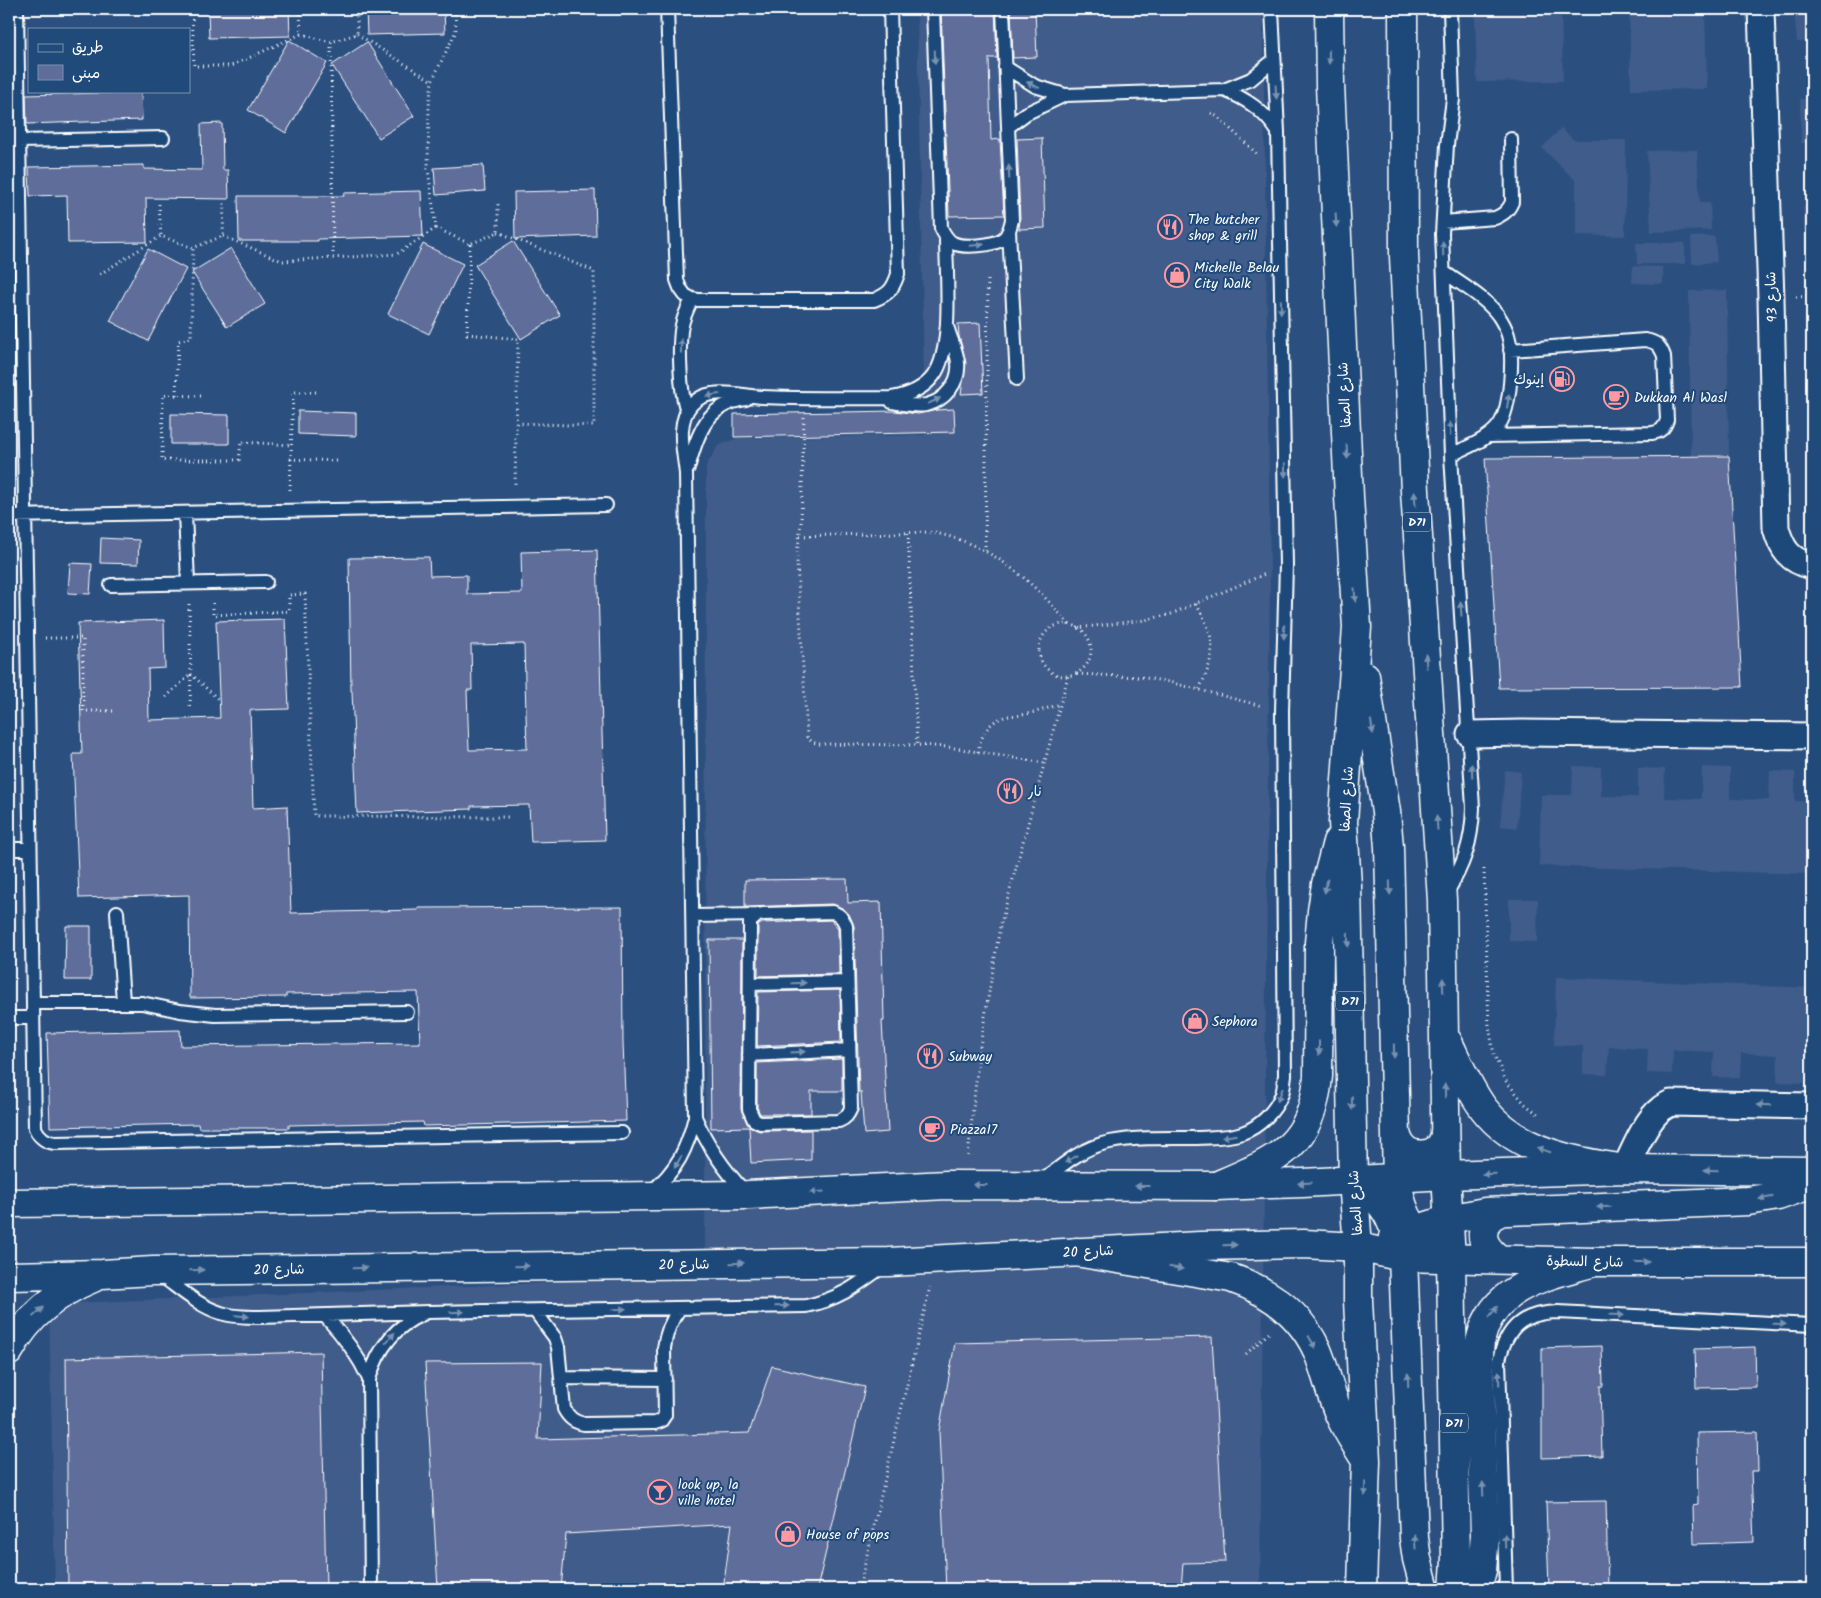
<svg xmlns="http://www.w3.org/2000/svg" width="1821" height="1598" font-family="Kalam,'Playpen Sans Arabic',sans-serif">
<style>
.built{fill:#3f5c8a}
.building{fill:#5f6d9a;stroke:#fff;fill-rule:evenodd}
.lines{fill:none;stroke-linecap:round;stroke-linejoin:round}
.lane-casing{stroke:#fff;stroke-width:16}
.street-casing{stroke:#fff;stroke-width:29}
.secondary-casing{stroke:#fff;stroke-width:31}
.primary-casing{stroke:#fff;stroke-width:31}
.path{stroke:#fff;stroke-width:3;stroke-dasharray:1 4;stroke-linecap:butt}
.lane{stroke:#1f4a7a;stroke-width:12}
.street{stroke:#1f4a7a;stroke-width:25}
.secondary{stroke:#1f4a7a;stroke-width:28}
.primary{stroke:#1f4a7a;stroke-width:28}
.oneway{fill:#7992af}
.labels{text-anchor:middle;stroke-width:4;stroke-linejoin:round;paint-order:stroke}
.shield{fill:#1f4a7a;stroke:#bcc9d7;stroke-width:1}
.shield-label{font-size:12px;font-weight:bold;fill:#fff}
.poi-label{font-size:14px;fill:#fff;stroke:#1f4a7a;text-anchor:start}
.street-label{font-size:14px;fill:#fff;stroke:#1f4a7a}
</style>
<rect width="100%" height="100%" fill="#2b5080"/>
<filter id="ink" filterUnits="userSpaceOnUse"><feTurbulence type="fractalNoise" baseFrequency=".02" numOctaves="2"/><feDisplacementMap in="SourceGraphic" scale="10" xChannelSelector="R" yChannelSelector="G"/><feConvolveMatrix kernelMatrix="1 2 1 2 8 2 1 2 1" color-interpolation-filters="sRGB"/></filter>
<g filter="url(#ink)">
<path class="built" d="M917 9H1263L1270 571 1260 1589H55L49 1304 705 1276 706 466 718 446 737 438 925 435Z
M1475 9H1561L1563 81 1477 82Z
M1629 9H1705L1707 89 1631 90Z
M1794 9H1812V48V41L1797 42Z
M1800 99H1812V143H1801Z
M1561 128 1574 140H1626L1625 236 1576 235V181L1542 148Z
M1697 150 1700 203H1710L1711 230 1651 232 1647 151Z
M1812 206V251H1805L1803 207Z
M1715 236 1717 262 1692 264 1691 237Z
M1636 243H1685V264H1637Z
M1633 266 1663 267V284L1632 283Z
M1727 290 1729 456H1691L1689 291Z
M1812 336V380H1807L1805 337Z
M1573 766 1601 767V796L1638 797V768L1665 769 1664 798 1701 799 1702 767 1730 768V799L1769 800 1770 771 1795 772V801L1812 802V874L1539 866 1541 795H1572Z
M1505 770 1521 772 1517 828 1500 826Z
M1509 899H1538L1537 942 1509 941Z
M1556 977 1812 988V1056H1804V1083L1777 1082 1778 1055 1741 1053 1740 1078 1713 1077 1714 1052 1673 1050 1672 1074 1647 1073 1648 1049 1609 1047 1607 1075 1583 1074V1046L1554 1045Z"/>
<path class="building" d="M208 9H289L290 36 209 38Z
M366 9H444L445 33 367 35Z
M941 9H995L997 58H989L991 140 1000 139 1004 215 949 216Z
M1011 9H1035L1037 57 1013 58Z
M289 40 327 63 286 133 248 110Z
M367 42 414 116 379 138 332 65Z
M141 92 142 120 27 124 26 95Z
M222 123 223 170H228L229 199 146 198 147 242 68 243 67 195 30 196 29 167 144 165V169L202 170 201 124Z
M1042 138 1045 228 1019 229 1020 220 1017 139Z
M483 165 485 191 436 195 434 168Z
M595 190 596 236 515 239 514 192Z
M421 191 423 236 318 239V241H239L238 196H344V193Z
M513 241 560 315 521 339 475 265Z
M423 244 463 264 429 334 388 314Z
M231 248 265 304 227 327 192 272Z
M148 249 186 269 148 341 110 321Z
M980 323 983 393 961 394 966 363 959 336 958 324Z
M954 409 955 432 734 437V414L895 411 918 414 937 410Z
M298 411 356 413V436L298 434Z
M171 414 229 415V444H171Z
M1729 456 1742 687 1499 688 1485 458Z
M101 538 139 540 138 564 100 563Z
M597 550 605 840 531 842 529 805 471 806V809L357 813 352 691H351L349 558 429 557 430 576 467 575V594L522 593 521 552ZM524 644 527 749 469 750 467 690H472L471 645Z
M70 563 92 564 90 594 68 593Z
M285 619 289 709 250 710 253 808 287 806 291 913 418 910V908L622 907 623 1042 626 1121 424 1126 423 1122 289 1125V1128H199L198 1124 50 1127 47 1033 180 1030 181 1046 420 1043 418 992 286 994V997L190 998 189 895 79 898 73 754H82L78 623 164 620 165 668 148 669 149 720 220 718 216 621Z
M847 879 848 903 881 902 884 1021H882L888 1132 864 1134 861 1092H859L854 926 849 914 842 908 833 904 745 907V880Z
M831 920 838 928 839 974 758 976V926L762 923Z
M66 926H91V980H65Z
M709 940H742L741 1109 747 1123 750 1127 760 1131 811 1130V1160L751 1163 749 1127 711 1128Z
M840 990 841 1042 757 1046 758 992Z
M842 1059V1091H811V1114H760L757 1107V1063Z
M1212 1337 1225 1562 1183 1563 1181 1589H946L939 1431 955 1343Z
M1602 1346 1603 1386H1600L1602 1456 1542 1458V1348Z
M1755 1347 1756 1387 1696 1388 1695 1349Z
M321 1352 326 1589H68L66 1358Z
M542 1362 538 1439 749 1433 772 1366 865 1387 817 1589H723L732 1524 566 1534 561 1589H438L425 1363Z
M1757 1432 1758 1471H1751L1754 1542 1694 1544 1693 1505 1698 1504 1697 1433Z
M1606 1501 1608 1589H1549L1546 1502Z"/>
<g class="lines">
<defs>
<path id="lane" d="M17 9C22 382 27 755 35 1128 39 1137 45 1142 55 1143L622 1133
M667 9 677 280 680 288 685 295 692 299 698 300H874C889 294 893 289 898 274L890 9
M933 9 941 228C944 234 947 240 953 243 963 248 995 246 1004 238 1009 234 1010 227 1012 220L1003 9
M1005 67 1035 86 1065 95 1224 90 1251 79 1274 60
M1224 90C1247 99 1264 111 1278 132
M1008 127 1027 113 1065 95
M19 141 163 138
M1443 222 1495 218C1504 214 1508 211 1512 202L1511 139
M1009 231 1017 379
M1444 272C1462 285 1484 297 1498 315 1502 321 1506 328 1508 335 1514 355 1511 408 1499 425 1488 440 1467 447 1451 455
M892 402C903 404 915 407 926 405 945 401 960 382 958 363 957 351 951 340 948 329
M687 411C680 393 678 345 682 325 684 315 688 308 692 299
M1488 436 1652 433C1660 432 1664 429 1667 420L1664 356C1660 345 1656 342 1645 340L1510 350
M688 468C698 434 706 404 746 399
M185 513 188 583
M9 516 606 505
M111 585 266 582
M9 849H30
M1446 894C1464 865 1472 842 1473 808L1451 455 1442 234 1447 145 1453 99 1450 9
M117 912 123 1002
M833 912C840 915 843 918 846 926L851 1108C848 1115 846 1118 839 1121L760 1123 754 1120 749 1109 750 922 758 915 764 914Z
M693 916 758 915
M750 984 847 982
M33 1003H142L180 1011 215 1015 407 1012
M9 1018H33
M749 1055 849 1050
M695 1117C708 1147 724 1170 746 1193
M1041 1182C1062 1165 1083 1147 1110 1142 1138 1137 1168 1138 1197 1138 1212 1137 1228 1138 1242 1133 1260 1127 1275 1111 1282 1094 1284 1088 1284 1081 1285 1075L1282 711 1286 565 1278 132 1272 9
M651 1192C677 1170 687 1149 695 1117L686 474C684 452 675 423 692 404 697 399 705 395 712 394 728 391 746 396 762 397 805 399 848 398 892 398 909 395 924 389 934 375 954 348 946 271 946 238
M160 1275C179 1288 198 1306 221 1313 233 1317 247 1317 260 1317L428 1312 806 1306C839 1299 856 1286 882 1267
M535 1311 555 1338 558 1347 564 1409C569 1418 574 1422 584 1424L655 1423 661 1421 665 1415 664 1348C666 1332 671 1320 680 1308
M325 1316C343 1335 358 1355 369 1379
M562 1378 665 1379
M371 1589 369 1379C378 1349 394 1326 423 1314
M1506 1589 1499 1360C1507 1326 1523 1313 1558 1312L1812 1325"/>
<path id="street" d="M1761 9 1771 298 1776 528C1782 550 1790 561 1812 566
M1470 734 1521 733 1812 736
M1625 1169C1633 1152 1646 1120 1661 1109 1663 1107 1668 1105 1671 1103L1812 1106"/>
<path id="secondary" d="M9 1203 748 1195 947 1185 1216 1186 1303 1183 1446 1175 1625 1169 1812 1171
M1393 1237 1449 1219 1485 1212 1748 1201 1778 1196 1812 1184
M1499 1259C1486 1249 1477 1237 1488 1220 1491 1216 1498 1213 1502 1211
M9 1276 102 1274 153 1271 889 1262 1200 1246 1304 1244 1358 1247 1403 1257 1594 1262H1812
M9 1351C28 1316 56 1293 93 1278"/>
<path id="primary" d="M1329 9 1330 85 1349 497 1357 627 1343 822 1347 886 1353 1180 1358 1247V1300L1366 1461 1362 1589
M1403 9 1404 256 1415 491 1442 900 1446 1175 1451 1258 1456 1562 1454 1589
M1365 676 1386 812 1389 847 1397 1178C1401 1217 1416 1239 1451 1258
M1448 1042C1459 1065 1469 1089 1484 1109 1517 1152 1576 1162 1625 1169
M1396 1133C1397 1137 1399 1142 1401 1145 1410 1158 1434 1158 1442 1143 1444 1140 1445 1135 1445 1131
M1353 1180C1387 1202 1392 1219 1403 1257L1414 1538 1417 1559 1425 1589
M1216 1186C1276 1160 1312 1148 1318 1076L1319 943 1322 911 1326 884 1337 842
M1076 1252 1231 1278C1269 1291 1300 1313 1317 1350 1326 1371 1330 1395 1340 1416 1346 1430 1355 1443 1363 1456
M1477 1589 1482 1570 1485 1535 1479 1361C1479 1353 1479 1345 1481 1338 1494 1284 1548 1276 1594 1262"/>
</defs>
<use href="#lane" class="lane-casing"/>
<use href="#street" class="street-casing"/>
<use href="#secondary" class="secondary-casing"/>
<use href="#primary" class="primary-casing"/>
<path class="path" d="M192 9 194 66H231L301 34
M300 9 301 34 331 42 357 34V9
M455 9 456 31 432 81 429 106 428 169 436 228 470 244 498 232V201
M357 34 432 81
M331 42 333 257
M1211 113 1218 117 1258 155
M159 204 161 236 193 248 223 236 224 203
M498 232 594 271V426L517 423
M223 236 282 261 397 254 436 228
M470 244 467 334 518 339 515 486
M100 274 161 236
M1796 297 1812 296
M176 395 178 341 191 338 193 248
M201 396 163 395 162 460H239L241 442 291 445
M804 417 801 524 798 547 797 563 807 737 812 742 819 744 917 745 948 747 1045 763
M290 459 336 461
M290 490 293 392H317
M908 533 917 745
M800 536 929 532C987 541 1033 580 1069 625
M985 551 988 279
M213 603V615L289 611V595L305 594 314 816 510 817
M189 604 191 674 220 701
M1196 604C1216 637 1217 654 1199 689
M1039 650a26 26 0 1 1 52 0a26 26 0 1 1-52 0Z
M1077 628 1145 620 1171 614 1265 574
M45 638H83V711H117
M1077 674 1140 677 1169 682 1262 706
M166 697 191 674 190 707
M978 752C981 734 990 719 1009 716 1013 715 1018 716 1021 715 1035 713 1048 708 1060 704
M1484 869 1489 1026 1494 1055 1506 1081 1525 1104 1539 1115
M968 1156 979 1052 1000 927 1068 676
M1246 1354 1270 1332
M859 1589 930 1287"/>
<use href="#lane" class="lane"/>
<use href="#street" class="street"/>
<use href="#secondary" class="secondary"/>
<use href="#primary" class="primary"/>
</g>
<defs><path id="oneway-solid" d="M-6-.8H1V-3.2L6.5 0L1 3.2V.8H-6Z" transform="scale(1.25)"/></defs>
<g class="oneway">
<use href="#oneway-solid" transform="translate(935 57) rotate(88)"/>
<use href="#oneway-solid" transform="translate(1329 57) rotate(89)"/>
<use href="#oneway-solid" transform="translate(1033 85) rotate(-155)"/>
<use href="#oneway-solid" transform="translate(1276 92) rotate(86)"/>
<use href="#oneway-solid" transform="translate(1009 172) rotate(-92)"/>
<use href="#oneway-solid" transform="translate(1336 220) rotate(87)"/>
<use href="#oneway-solid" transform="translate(977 245) rotate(-5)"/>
<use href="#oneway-solid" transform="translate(1443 249) rotate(-92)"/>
<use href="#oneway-solid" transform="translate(1281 307) rotate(89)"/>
<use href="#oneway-solid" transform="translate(681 346) rotate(-90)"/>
<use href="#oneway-solid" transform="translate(713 395) rotate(170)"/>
<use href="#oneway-solid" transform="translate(934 401) rotate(-25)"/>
<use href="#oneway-solid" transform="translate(1508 401) rotate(-82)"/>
<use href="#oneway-solid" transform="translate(1450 429) rotate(-92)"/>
<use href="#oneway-solid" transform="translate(1347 452) rotate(87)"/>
<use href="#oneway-solid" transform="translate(1285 470) rotate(89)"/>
<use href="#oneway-solid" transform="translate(1415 499) rotate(-94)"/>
<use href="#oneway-solid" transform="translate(1355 595) rotate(86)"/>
<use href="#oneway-solid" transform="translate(1461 609) rotate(-94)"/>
<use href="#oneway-solid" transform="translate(1284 632) rotate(92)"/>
<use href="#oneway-solid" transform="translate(1426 661) rotate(-94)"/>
<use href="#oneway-solid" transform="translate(1372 727) rotate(81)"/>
<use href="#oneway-solid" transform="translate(1472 771) rotate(-93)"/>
<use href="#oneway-solid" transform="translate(1437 823) rotate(-94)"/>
<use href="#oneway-solid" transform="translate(1326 886) rotate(101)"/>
<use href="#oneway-solid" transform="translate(1390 888) rotate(89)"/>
<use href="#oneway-solid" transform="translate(1348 940) rotate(89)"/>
<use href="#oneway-solid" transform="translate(799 983) rotate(-1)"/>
<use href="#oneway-solid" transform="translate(1443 985) rotate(-91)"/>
<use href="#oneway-solid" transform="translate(1319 1048) rotate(90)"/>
<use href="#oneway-solid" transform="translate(1394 1051) rotate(89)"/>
<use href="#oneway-solid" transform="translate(798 1052) rotate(-3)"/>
<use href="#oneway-solid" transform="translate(1445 1091) rotate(-91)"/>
<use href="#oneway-solid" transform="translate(1280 1095) rotate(112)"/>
<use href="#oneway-solid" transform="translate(1352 1103) rotate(89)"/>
<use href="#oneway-solid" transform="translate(1764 1105) rotate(-178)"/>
<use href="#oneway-solid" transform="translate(1229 1136) rotate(170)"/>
<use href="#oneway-solid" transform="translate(1544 1150) rotate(-161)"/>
<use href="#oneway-solid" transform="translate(1071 1159) rotate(148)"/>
<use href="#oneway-solid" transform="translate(678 1162) rotate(121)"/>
<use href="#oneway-solid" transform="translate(1711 1170) rotate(-179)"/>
<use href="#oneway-solid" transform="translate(1489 1174) rotate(178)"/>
<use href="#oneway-solid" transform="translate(1305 1183) rotate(177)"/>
<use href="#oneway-solid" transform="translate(980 1185) rotate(180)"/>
<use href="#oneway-solid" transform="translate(1142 1186) rotate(-180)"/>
<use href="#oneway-solid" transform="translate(817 1192) rotate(177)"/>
<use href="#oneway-solid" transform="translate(1766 1198) rotate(171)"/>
<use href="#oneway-solid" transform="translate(1604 1207) rotate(178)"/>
<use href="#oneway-solid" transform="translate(1230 1245) rotate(-1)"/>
<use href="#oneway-solid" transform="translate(1642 1262)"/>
<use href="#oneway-solid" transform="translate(737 1263) rotate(-1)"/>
<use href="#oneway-solid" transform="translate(522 1266) rotate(-1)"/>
<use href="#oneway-solid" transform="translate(360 1268) rotate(-1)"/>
<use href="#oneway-solid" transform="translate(1176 1268) rotate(9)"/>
<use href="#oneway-solid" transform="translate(197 1270) rotate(-1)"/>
<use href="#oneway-solid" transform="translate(782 1306) rotate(-1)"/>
<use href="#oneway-solid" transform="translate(619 1309) rotate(-1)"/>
<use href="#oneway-solid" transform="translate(38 1312) rotate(-43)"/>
<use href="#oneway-solid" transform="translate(457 1312) rotate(-1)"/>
<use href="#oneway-solid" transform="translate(1493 1312) rotate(-53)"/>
<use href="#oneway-solid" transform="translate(1617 1315) rotate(3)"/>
<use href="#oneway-solid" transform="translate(242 1316) rotate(5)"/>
<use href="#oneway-solid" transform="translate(1779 1324) rotate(3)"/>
<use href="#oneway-solid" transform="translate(390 1338) rotate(-49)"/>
<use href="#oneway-solid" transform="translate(1312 1342) rotate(60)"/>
<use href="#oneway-solid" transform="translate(1499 1378) rotate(-92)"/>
<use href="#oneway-solid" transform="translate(1408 1380) rotate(-92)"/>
<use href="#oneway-solid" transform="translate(1365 1489) rotate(92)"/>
<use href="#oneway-solid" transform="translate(1483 1489) rotate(-92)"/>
<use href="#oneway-solid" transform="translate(1505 1541) rotate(-92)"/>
<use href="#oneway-solid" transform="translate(1415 1542) rotate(-95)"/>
</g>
</g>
<defs>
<symbol id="restaurant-ring" viewBox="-11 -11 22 22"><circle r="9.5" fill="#1f4a7a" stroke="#ff9aa2" stroke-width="1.5"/><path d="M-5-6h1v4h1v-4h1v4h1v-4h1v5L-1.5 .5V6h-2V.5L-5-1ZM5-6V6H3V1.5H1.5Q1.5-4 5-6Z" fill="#ff9aa2"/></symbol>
<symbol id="shop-ring" viewBox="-11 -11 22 22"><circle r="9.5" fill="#1f4a7a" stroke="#ff9aa2" stroke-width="1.5"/><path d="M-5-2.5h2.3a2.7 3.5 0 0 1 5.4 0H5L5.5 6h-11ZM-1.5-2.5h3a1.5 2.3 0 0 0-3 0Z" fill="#ff9aa2"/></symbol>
<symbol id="fuel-ring" viewBox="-11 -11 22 22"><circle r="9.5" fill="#1f4a7a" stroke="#ff9aa2" stroke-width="1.5"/><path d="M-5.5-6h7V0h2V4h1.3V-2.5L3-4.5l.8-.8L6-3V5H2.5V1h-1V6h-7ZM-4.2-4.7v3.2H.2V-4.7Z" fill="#ff9aa2"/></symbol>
<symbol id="cafe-ring" viewBox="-11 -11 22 22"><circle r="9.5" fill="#1f4a7a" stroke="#ff9aa2" stroke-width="1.5"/><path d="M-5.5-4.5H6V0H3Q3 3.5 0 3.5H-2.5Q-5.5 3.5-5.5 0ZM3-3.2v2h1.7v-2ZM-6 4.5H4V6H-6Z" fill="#ff9aa2"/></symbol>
<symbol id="bar-ring" viewBox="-11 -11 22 22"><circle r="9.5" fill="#1f4a7a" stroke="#ff9aa2" stroke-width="1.5"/><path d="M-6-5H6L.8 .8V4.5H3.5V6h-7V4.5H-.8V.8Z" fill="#ff9aa2"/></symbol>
</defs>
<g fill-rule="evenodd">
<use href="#restaurant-ring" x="1156" y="213" width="28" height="28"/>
<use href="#shop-ring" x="1163" y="261" width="28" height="28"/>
<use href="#fuel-ring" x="1548" y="365" width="28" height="28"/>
<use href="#cafe-ring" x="1602" y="383" width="28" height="28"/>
<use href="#restaurant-ring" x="996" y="777" width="28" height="28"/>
<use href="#shop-ring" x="1181" y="1007" width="28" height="28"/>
<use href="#restaurant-ring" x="916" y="1042" width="28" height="28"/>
<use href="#cafe-ring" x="918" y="1115" width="28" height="28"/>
<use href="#bar-ring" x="646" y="1478" width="28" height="28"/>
<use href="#shop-ring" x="774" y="1520" width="28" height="28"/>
</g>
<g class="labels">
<g class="shield">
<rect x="1403" y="512.5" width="28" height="19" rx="4"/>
<rect x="1336" y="991.5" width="28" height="19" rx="4"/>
<rect x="1440" y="1413.5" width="28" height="19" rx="4"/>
</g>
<g class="shield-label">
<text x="1417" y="526">D71</text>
<text x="1350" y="1005">D71</text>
<text x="1454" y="1427">D71</text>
</g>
<g class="poi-label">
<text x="1188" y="224">The butcher<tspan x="1188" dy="16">shop &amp; grill</tspan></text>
<text x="1194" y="272">Michelle Belau<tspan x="1194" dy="16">City Walk</tspan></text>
<text x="1544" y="384" text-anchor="end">إينوك</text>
<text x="1634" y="402">Dukkan Al Wasl</text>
<text x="1028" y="796">نار</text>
<text x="1212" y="1026">Sephora</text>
<text x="948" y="1061">Subway</text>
<text x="950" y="1134">Piazza17</text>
<text x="678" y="1489">look up, la<tspan x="678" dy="16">ville hotel</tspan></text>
<text x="806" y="1539">House of pops</text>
</g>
<g class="street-label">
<text transform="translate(1771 297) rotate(-92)" y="5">شارع 93</text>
<text transform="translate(1344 395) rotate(-93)" y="5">شارع الصفا</text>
<text transform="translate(1346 799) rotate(-87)" y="5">شارع الصفا</text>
<text transform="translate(1355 1203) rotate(-94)" y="5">شارع الصفا</text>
<text transform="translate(1088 1251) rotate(-3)" y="5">شارع 20</text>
<text transform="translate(1585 1261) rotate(1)" y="5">شارع السطوة</text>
<text transform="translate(684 1264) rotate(-1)" y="5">شارع 20</text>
<text transform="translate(279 1269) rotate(-1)" y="5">شارع 20</text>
</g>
</g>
<rect width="1821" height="1598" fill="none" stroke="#1f4a7a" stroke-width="30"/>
<rect x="15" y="15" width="1791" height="1568" fill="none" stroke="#fff" stroke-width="2" filter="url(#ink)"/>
<rect x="28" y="28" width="162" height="65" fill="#1f4a7a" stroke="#7992af"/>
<rect x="38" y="44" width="25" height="8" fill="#1f4a7a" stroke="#7992af"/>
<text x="72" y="52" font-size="15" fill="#ffffff">طريق</text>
<rect x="38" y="65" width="25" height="15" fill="#5f6d9a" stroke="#7992af"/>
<text x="72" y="78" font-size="15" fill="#ffffff">مبنى</text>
</svg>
